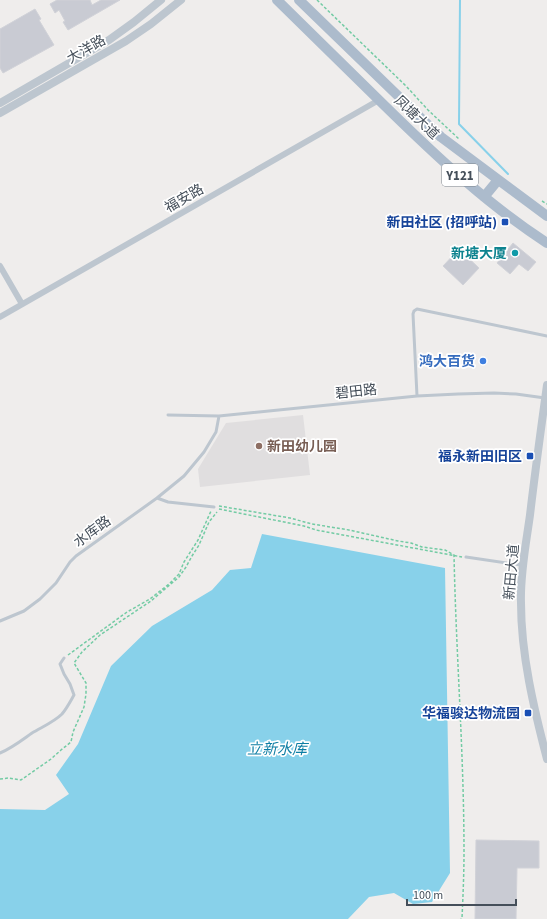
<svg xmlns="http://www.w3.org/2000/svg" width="547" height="919" font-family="'Source Sans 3','Noto Sans SC',sans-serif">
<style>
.education{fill:#e0dedf}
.water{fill:#88d1ea}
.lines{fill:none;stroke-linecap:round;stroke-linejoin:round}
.stream{stroke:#88d1ea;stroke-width:2}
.building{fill:#c9cbd3;stroke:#d1d2d8}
.path{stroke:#73cba4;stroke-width:1.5;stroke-dasharray:3 2;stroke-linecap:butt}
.service{stroke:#bdc6cf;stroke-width:3}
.minor{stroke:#bdc6cf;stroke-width:6}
.tertiary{stroke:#bdc6cf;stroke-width:8}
.primary{stroke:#acbbcc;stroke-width:10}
.transit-dot{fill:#1a4fb4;stroke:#fff;stroke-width:1.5}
.culture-dot{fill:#0f9aa8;stroke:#fff;stroke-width:1.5}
.shop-dot{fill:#3f7fe0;stroke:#fff;stroke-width:1.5}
.education-dot{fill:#8d6e63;stroke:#fff;stroke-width:1.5}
.labels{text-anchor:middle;stroke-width:3.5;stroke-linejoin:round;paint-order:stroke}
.shield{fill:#fff;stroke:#7d848c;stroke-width:1}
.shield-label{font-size:13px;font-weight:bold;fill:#454f5a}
.street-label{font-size:14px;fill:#454f5a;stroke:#fff}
.transit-label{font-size:14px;font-weight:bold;fill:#164399;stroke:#fff;text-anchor:end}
.culture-label{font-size:14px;font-weight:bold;fill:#0d838f;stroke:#fff;text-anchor:end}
.shop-label{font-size:14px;font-weight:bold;fill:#366cbe;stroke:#fff;text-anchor:end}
.education-label{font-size:14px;font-weight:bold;fill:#785e54;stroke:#fff;text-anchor:start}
.water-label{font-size:15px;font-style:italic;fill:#0e7ea4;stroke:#fff}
</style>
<rect width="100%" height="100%" fill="#efedec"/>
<path class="education" d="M303 415 310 475 200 487 198 469 226 423Z"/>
<path class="water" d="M262 534 445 568 450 873 432 902 413 904 394 893 369 897 348 919H0V809L45 810 69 794 56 775 78 744 111 666 152 626 212 590 230 570 251 568Z"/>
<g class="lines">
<path class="stream" d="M460 0 459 124 508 174"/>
</g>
<path class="building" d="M57 0H90L92 5 101 0H120L68 30 63 22 65 21 59 10 55 13 50 4Z
M35 9 41 19 39 20 54 45 3 73 0 68V29Z
M513 243 536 262 528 271 519 264 510 274 497 263Z
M459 249 479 268 463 285 443 266Z
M476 840 539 841V868H517L516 919H475Z"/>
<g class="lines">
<path class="path" d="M317 0 406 86 428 110 459 139
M542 201 547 204
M219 506 290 518 312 524 349 530 398 541 411 543 422 547 445 550 454 555C456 654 464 753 464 852 464 874 463 896 462 918L461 919
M219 509 304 526 316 530 462 557
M68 655 127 612 150 599 169 584 179 574 184 562 198 540 211 511
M0 779 9 778 21 780 51 759 61 750 71 742 73 732 84 707 86 694V683L74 663 82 652 100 635 151 601 179 577 186 567 192 556 199 545 209 522 217 512"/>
<path class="service" d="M417 396 413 314 414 311 417 309 547 336
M168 415 219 416 417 396 458 394 494 393 516 394 545 398
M157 498 184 476 204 452 216 432 219 416
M466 557 521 565
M0 621 24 611 40 599 56 583 70 562 76 556 157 498 168 502 214 507
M0 753C12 748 22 740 32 733 42 727 54 722 62 714 67 708 70 702 74 695L70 684 64 674 60 664 64 658"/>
<path class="minor" d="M0 266 22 304
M0 317 379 100"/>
<path class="tertiary" d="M0 103 109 40 134 22 161 0
M0 113 126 41 151 24 181 0
M547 385C541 429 535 472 530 515 526 544 520 574 521 603 521 655 534 709 547 759"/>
<path class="primary" d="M277 0C313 35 349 71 385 106 435 155 488 205 547 243
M299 0 425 122 441 137 547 216
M484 197 498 180"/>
</g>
<g class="transit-dot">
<rect x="501" y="218" width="8" height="8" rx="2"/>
<rect x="526" y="452" width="8" height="8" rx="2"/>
<rect x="524" y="709" width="8" height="8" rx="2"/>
</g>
<circle class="culture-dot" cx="515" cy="253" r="4"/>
<circle class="shop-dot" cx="483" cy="361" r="4"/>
<circle class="education-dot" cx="259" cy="446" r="4"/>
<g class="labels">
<rect class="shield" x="442" y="164" width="36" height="22" rx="3"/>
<g class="shield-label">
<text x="460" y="180">Y121</text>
</g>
<g class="street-label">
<text transform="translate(86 49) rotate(-30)" y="5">大洋路</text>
<text transform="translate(417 117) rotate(44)" y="5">凤塘大道</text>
<text transform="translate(184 198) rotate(-30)" y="5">福安路</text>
<text transform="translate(356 391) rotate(-6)" y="5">碧田路</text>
<text transform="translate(92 531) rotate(-36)" y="5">水库路</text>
<text transform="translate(511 572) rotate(-85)" y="5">新田大道</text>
</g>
<g class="transit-label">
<text x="497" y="227">新田社区 (招呼站)</text>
<text x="522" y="461">福永新田旧区</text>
<text x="520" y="718">华福骏达物流园</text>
</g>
<g class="culture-label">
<text x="507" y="258">新塘大厦</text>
</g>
<g class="shop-label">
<text x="475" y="366">鸿大百货</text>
</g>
<g class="education-label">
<text x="267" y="451">新田幼儿园</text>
</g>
<g class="water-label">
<text x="277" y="754">立新水库</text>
</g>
</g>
<path d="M407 899v6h109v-6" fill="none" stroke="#454f5a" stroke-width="2"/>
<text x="413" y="899" font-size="12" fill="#454f5a" stroke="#ffffff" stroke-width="3" paint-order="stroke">100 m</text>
</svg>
